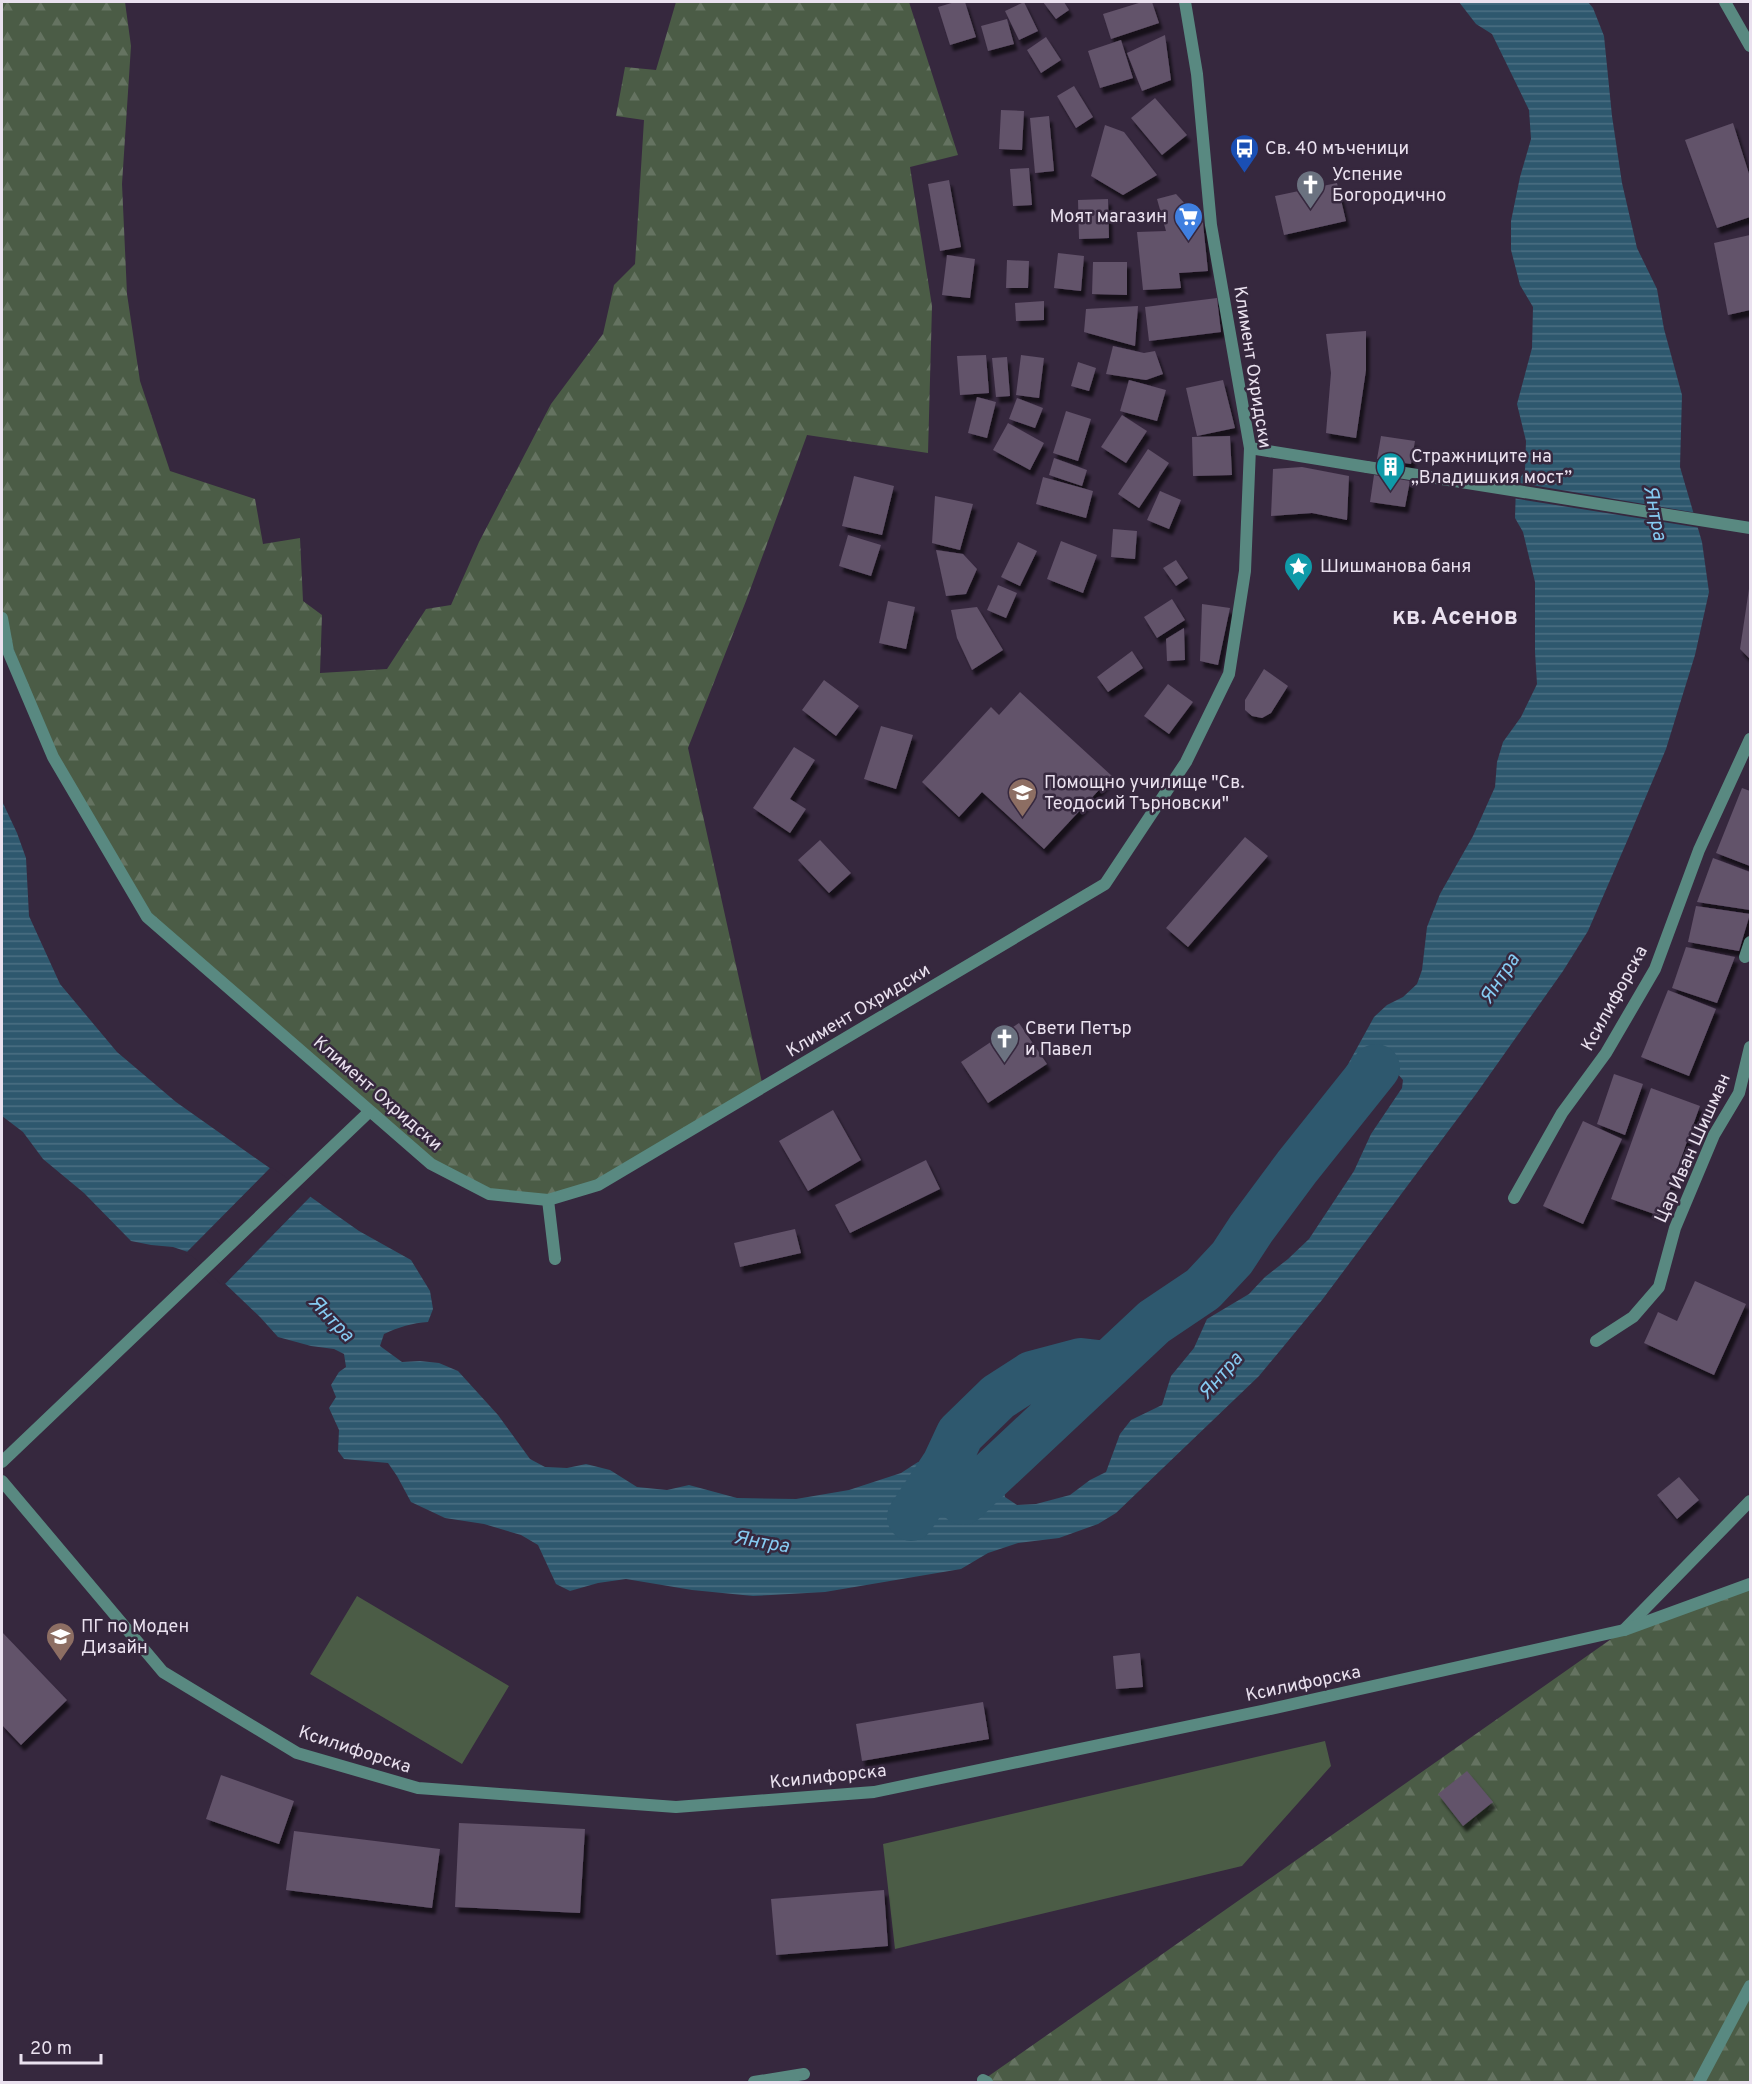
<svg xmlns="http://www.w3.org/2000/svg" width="1752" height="2084" font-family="Overpass,sans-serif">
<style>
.forest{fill:url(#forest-firs)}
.pitch{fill:#4b5c46}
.water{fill:url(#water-rules)}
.pier{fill:#36283e}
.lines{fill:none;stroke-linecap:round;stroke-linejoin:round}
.river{stroke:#2e586e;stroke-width:48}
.building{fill:#62526a;filter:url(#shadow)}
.pedestrian{stroke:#598981;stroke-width:12}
.minor{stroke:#598981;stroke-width:12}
.tertiary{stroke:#598981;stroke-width:12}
.labels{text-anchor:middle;stroke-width:5;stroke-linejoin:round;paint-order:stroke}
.poi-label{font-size:18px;fill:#eae1ef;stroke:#36283e;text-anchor:start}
.street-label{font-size:18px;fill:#eae1ef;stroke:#36283e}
.water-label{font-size:20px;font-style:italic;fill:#86cbf2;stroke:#36283e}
.district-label{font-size:24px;font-weight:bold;fill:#eae1ef;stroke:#36283e}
</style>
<defs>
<pattern id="forest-firs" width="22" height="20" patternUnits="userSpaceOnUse" patternTransform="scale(1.5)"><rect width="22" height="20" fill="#4b5c46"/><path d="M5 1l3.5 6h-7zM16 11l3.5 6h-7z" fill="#657361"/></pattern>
<pattern id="water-rules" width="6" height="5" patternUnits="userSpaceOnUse" patternTransform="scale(1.5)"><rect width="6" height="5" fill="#2e586e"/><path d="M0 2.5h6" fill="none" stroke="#4c7083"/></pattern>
<filter id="shadow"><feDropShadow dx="3.5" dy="6" stdDeviation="1.5" flood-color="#0009"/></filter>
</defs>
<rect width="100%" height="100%" fill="#36283e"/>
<path class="forest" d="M2 2H125L131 46 122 184 127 294 140 381 170 471 255 499 263 544 300 538 303 601 322 615 320 673 387 669 426 609 451 605 479 542 551 404 603 334 614 285 635 264 644 120 616 116 625 67 656 70 676 2H909L958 155 910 167 932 306 928 453 807 435 746 601 688 748 763 1087 598 1185 548 1200 489 1194 431 1164 147 917 53 757 2 618Z
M1750 1584V2082H987L983 2080 1624 1630Z"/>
<path class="pitch" d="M357 1596 509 1686 462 1764 310 1674Z
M1325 1741 1331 1766 1242 1866 895 1949 883 1844Z"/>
<path class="water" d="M1459 2H1588L1593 8 1604 36 1612 116 1622 183 1637 248 1657 289 1664 329 1682 395 1680 467 1702 542 1709 592 1695 655 1666 749 1631 832 1588 931 1563 971 1476 1094 1322 1300 1259 1376 1116 1513 1098 1524 1059 1538 1018 1543 988 1553 961 1569 825 1592 753 1596 692 1590 626 1579 598 1583 570 1591 556 1584 538 1545 521 1535 484 1524 445 1518 411 1502 397 1476 388 1463 344 1459 338 1451 339 1430 329 1408 336 1397 331 1385 339 1372 346 1367 344 1354 334 1349 311 1346 278 1337 260 1317 194 1254 173 1247 151 1245 131 1241 84 1193 43 1159 23 1132 2 1116V801L17 833 26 858 29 916 60 984 117 1052 176 1102 359 1231 411 1260 430 1291 433 1309 428 1322C412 1323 399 1327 384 1334L380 1346 402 1362 420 1361 439 1363 458 1371 498 1415 530 1459 545 1467 567 1468 586 1464 610 1470 637 1487 667 1490 689 1485 737 1498 796 1499 849 1490 901 1473 918 1462 937 1461 957 1467H980L1000 1456 1011 1455 1013 1462 1002 1481 1005 1497 1017 1505 1036 1504 1070 1495 1090 1480 1106 1472 1120 1434 1131 1420 1162 1405 1171 1376 1194 1348 1207 1319 1249 1294 1265 1277 1288 1259 1309 1239 1354 1171 1371 1134 1402 1088 1403 1080 1397 1073H1387L1374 1084 1360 1109 1342 1124 1337 1121 1331 1113 1342 1095 1347 1080 1346 1068 1374 1017 1387 1005 1403 997 1417 984 1422 970 1427 927 1440 894 1473 836 1495 787 1497 762 1503 742 1521 717 1537 684 1535 652V582L1523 532 1515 518 1516 485 1525 470 1526 441 1517 404 1532 348 1533 307 1520 285 1511 250V221L1520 177 1531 139 1529 110 1492 34 1476 24Z"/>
<path class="pier" d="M1514 482 1697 513 1701 528 1512 498Z
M271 1167 312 1195 223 1286 192 1256 185 1254Z"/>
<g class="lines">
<path class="river" d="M963 1501 1154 1322 1203 1289 1232 1258 1251 1229 1297 1167 1376 1068
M911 1517 946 1464 960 1434 998 1397 1032 1375 1081 1362 1107 1365"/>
</g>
<path class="building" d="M955 2H965L976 37 950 45 938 7Z
M1024 2 1038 31 1019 40 1005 11Z
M1043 2H1064L1069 10 1056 19Z
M1142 2H1152L1159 23 1111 39 1103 14Z
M1007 19 1014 44 988 51 981 26Z
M1165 35 1171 80 1142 91 1127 53Z
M1046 37 1061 60 1041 73 1027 50Z
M1121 40 1133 78 1100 88 1088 51Z
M1074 86 1093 117 1076 128 1057 96Z
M1155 98 1187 135 1162 155 1131 118Z
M1001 110 1024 111 1022 150 999 149Z
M1049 116 1054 171 1035 173 1030 118Z
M1733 123 1750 177V217L1717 228 1685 140Z
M1105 125 1124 132 1157 175 1123 195 1091 176Z
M1029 168 1032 205 1013 206 1010 169Z
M949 180 961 247 940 251 928 184Z
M1337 183 1346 221 1284 235 1275 196Z
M1176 194 1203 223 1208 271 1179 273 1181 288 1143 290 1137 232 1166 231 1157 199Z
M1108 199 1109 238 1079 239 1078 200Z
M1750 235V310L1728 315 1714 243Z
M1058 253 1084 256 1081 291 1054 288Z
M947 255 975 259 970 298 942 295Z
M1007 260 1029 261 1028 288H1006Z
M1093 262H1127V295L1092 294Z
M1217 298 1221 332 1149 341 1145 307Z
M1044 301V320L1016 321 1015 303Z
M1138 306 1135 346 1084 332 1086 309Z
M1366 331V370L1356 438 1326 433 1331 373 1326 334Z
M1113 346 1144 353 1155 351 1163 374 1146 380 1106 374Z
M986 355 989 393 960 395 957 356Z
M1021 355 1044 358 1039 398 1016 395Z
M1007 357 1010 396 996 397 992 358Z
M1078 362 1096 368 1089 391 1071 386Z
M1129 380 1166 390 1157 421 1120 411Z
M1223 380 1235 428 1197 436 1186 388Z
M977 397 996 402 987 438 968 433Z
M1017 398 1043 408 1035 428 1009 419Z
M1066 411 1091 419 1078 461 1053 453Z
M1122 415 1147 431 1126 463 1101 447Z
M1008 423 1044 443 1030 470 993 450Z
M1230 436 1232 475 1193 476 1192 437Z
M1381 436 1415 441 1411 464 1377 459Z
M1148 449 1169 463 1139 508 1118 494Z
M1054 458 1087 470 1082 486 1049 475Z
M1302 467 1349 476 1347 520 1312 513 1271 516 1273 469Z
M1374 475 1410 481 1405 507 1370 502Z
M854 476 894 486 882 535 842 526Z
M1043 477 1093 491 1086 518 1036 504Z
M1160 491 1181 500 1169 529 1147 520Z
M935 496 973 504 960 550 932 543Z
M1113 529 1137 531 1135 559 1111 557Z
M848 535 881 545 871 576 839 566Z
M1061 541 1097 555 1083 593 1047 579Z
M1018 542 1037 551 1020 586 1001 577Z
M936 550 963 554 977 569 966 594 946 596Z
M1176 560 1188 578 1176 586 1163 568Z
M998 585 1017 593 1006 618 987 610Z
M1749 589H1750V659L1740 649Z
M1172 599 1185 620 1157 638 1144 617Z
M888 601 915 607 906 649 879 643Z
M1202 604 1230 608 1218 665 1200 661Z
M977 607 1003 650 972 670 957 638 951 610Z
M1184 628 1185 660 1167 661 1166 639Z
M1132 651 1143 668 1108 692 1097 677Z
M1264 669 1288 686 1271 713 1262 718 1252 716 1245 710V700Z
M824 680 859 706 836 736 802 710Z
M1168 684 1193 702 1169 734 1144 716Z
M1020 692 1112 776 1044 849 982 792 959 817 922 782 991 707 999 715Z
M881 726 913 735 896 789 864 779Z
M794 747 815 760 790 799 806 809 790 833 753 808Z
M1742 788 1750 791V866L1716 853Z
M1245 837 1268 856 1188 947 1166 928Z
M820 840 851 873 829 893 798 860Z
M1713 858 1750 872V910L1697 902Z
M1696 906 1750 914 1739 951 1688 942Z
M1686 947 1735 957 1717 1003 1672 988Z
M1668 990 1716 1009 1689 1076 1641 1057Z
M1019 1023 1047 1064 988 1103 961 1062Z
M1614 1074 1643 1084 1625 1135 1597 1124Z
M1651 1088 1700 1106 1660 1216 1611 1199Z
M833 1110 861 1160 808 1191 779 1141Z
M1583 1121 1622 1139 1583 1224 1543 1206Z
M926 1160 940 1189 850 1233 835 1205Z
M795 1229 801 1253 740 1267 734 1243Z
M1695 1281 1746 1304 1714 1375 1644 1343 1658 1312 1677 1321Z
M1679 1477 1699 1500 1677 1519 1657 1495Z
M2 1632 67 1700 21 1745 2 1725Z
M1140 1653 1143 1687 1116 1689 1113 1656Z
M983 1702 989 1739 862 1761 856 1724Z
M1467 1771 1493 1802 1463 1826 1438 1794Z
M221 1775 294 1801 279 1844 206 1819Z
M459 1823 585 1829 580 1913 455 1907Z
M294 1831 440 1849 432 1908 286 1890Z
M884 1890 888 1946 776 1955 771 1899Z"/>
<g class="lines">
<path class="pedestrian" d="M1367 467 1750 528"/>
<path class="minor" d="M1725 2 1750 46
M1250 448 1367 467
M1745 957 1750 942
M1514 1198 1562 1113 1606 1053 1655 969 1699 850 1750 739
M548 1200 555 1259
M1596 1341 1633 1317 1659 1287 1675 1228 1714 1135 1739 1093 1750 1047
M1624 1630 1750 1501
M983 2080 987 2082
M754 2082 804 2074"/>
<path class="tertiary" d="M2 618 8 651 53 757 147 917 431 1164 489 1194 548 1200 598 1185 1105 884 1186 762 1229 674 1245 571 1250 448 1211 225 1197 74 1185 2
M2 1462 370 1111
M2 1481 163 1672 297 1753 418 1788 676 1807 874 1792 1266 1710 1624 1630 1750 1584
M1699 2082 1750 1986"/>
</g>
<defs>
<symbol id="bus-pin" viewBox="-11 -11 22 30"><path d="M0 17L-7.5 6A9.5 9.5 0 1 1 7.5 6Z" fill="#1a4fb4" stroke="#36283e"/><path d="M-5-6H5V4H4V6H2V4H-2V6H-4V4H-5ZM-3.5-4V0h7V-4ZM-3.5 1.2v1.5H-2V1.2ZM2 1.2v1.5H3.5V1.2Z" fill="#fff"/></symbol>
<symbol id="church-pin" viewBox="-11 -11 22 30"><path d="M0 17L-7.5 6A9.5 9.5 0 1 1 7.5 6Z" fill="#6b7280" stroke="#36283e"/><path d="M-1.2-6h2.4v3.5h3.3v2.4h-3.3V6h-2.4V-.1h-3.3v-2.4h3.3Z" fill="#fff"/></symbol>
<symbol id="supermarket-pin" viewBox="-11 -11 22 30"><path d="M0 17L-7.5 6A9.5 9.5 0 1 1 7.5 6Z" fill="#3f7fe0" stroke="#36283e"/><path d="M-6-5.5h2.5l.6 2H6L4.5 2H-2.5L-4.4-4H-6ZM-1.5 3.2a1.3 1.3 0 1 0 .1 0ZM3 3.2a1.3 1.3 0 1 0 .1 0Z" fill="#fff"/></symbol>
<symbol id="building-pin" viewBox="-11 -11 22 30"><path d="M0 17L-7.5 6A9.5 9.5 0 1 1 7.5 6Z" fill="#0f9aa8" stroke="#36283e"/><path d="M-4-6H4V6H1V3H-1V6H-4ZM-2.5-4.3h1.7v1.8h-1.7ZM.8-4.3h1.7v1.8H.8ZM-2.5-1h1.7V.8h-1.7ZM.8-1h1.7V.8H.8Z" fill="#fff"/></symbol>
<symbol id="sight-pin" viewBox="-11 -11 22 30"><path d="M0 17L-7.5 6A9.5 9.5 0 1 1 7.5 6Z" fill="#0f9aa8" stroke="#36283e"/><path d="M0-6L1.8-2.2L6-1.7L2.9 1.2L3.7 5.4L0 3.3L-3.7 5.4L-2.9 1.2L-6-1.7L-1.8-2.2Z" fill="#fff"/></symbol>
<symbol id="school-pin" viewBox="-11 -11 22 30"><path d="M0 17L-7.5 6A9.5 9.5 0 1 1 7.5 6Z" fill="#8d6e63" stroke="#36283e"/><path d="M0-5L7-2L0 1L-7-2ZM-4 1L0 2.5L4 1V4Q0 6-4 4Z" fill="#fff"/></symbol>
</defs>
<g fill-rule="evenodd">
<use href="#bus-pin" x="1228" y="132" width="33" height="45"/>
<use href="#church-pin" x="1294" y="168" width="33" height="45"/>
<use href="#supermarket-pin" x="1172" y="200" width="33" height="45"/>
<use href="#building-pin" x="1374" y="450" width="33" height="45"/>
<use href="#sight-pin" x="1282" y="550" width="33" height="45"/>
<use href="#school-pin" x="1006" y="776" width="33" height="45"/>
<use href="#church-pin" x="988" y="1022" width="33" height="45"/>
<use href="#school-pin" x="44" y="1620" width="33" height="45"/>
</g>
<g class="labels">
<g class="poi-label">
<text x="1265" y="154">Св. 40 мъченици</text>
<text x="1332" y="180">Успение<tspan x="1332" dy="21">Богородично</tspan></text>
<text x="1167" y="222" text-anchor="end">Моят магазин</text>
<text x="1411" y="462">Стражниците на<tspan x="1411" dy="21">„Владишкия мост”</tspan></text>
<text x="1320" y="572">Шишманова баня</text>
<text x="1044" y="788">Помощно училище "Св.<tspan x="1044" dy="21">Теодосий Търновски"</tspan></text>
<text x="1025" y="1034">Свети Петър<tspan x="1025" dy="21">и Павел</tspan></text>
<text x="81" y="1632">ПГ по Моден<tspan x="81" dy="21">Дизайн</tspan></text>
</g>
<g class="street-label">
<text transform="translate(1253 367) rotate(81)" y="6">Климент Охридски</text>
<text transform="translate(1614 998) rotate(-61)" y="6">Ксилифорска</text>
<text transform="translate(858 1010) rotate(-31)" y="6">Климент Охридски</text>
<text transform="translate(378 1093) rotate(41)" y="6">Климент Охридски</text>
<text transform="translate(1692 1148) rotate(-66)" y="6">Цар Иван Шишман</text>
<text transform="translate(1303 1683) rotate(-12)" y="6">Ксилифорска</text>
<text transform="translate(355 1749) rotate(18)" y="6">Ксилифорска</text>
<text transform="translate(828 1776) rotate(-6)" y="6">Ксилифорска</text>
</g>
<g class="water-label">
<text transform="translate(1656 513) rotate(79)" y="7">Янтра</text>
<text transform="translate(1499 978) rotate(-57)" y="7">Янтра</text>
<text transform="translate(332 1318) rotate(46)" y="7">Янтра</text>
<text transform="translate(1220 1375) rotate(-49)" y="7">Янтра</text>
<text transform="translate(762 1541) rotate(10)" y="7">Янтра</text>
</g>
<g class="district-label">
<text x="1455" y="624">кв. Асенов</text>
</g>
</g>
<rect width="1752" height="2084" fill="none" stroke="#eae1ef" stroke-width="6"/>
<path d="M21 2054v9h80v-9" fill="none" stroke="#eae1ef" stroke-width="3"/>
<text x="30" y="2054" font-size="18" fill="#eae1ef" stroke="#36283e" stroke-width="4.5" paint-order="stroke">20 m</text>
</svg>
